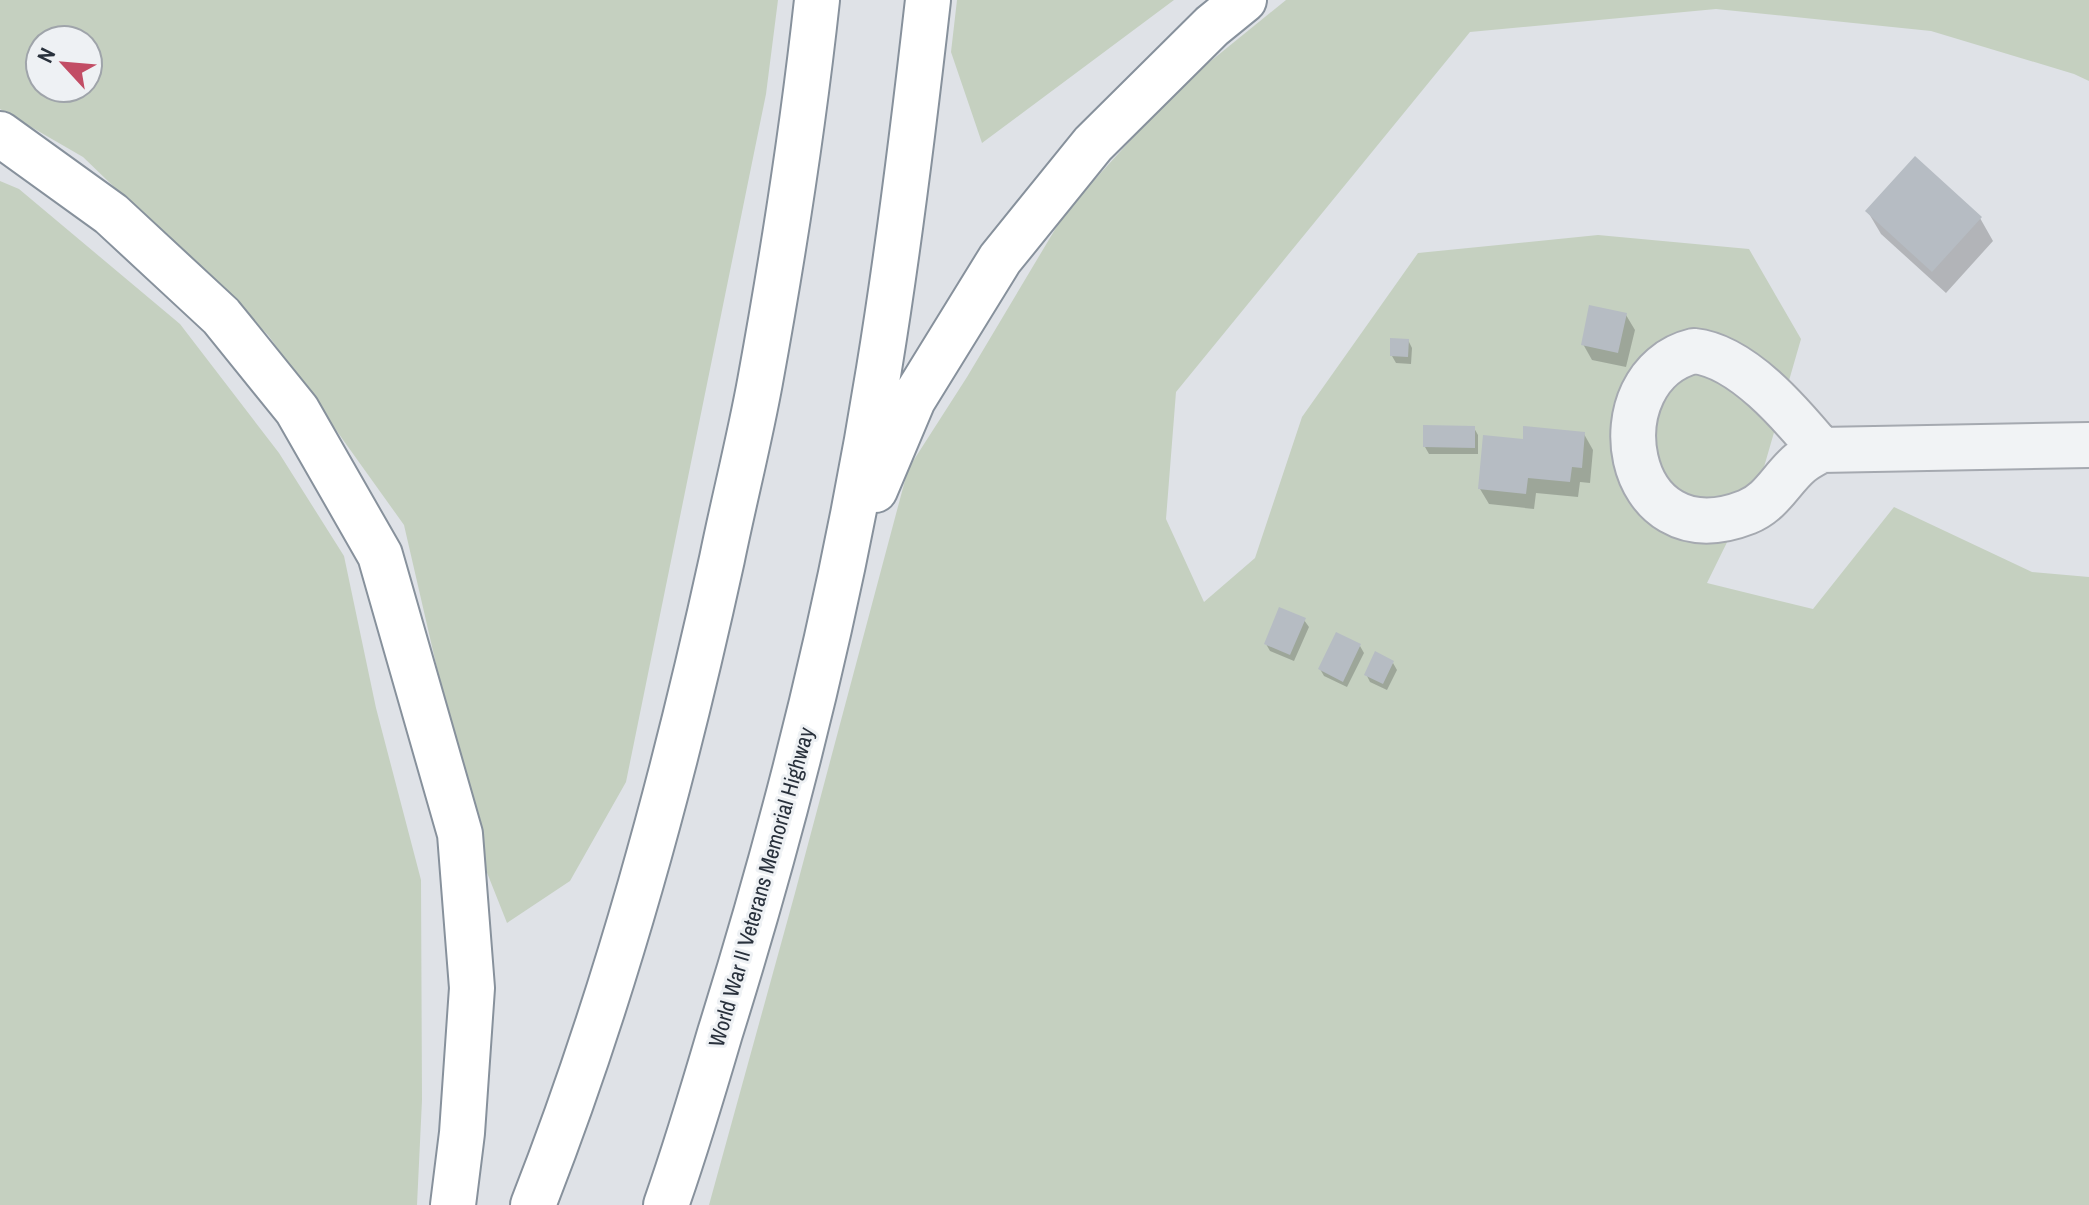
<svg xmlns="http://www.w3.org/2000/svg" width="2089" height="1205" font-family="'Archivo Narrow',sans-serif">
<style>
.green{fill:#c5d0c0;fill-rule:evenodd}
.shadow{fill:#0003}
.building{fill:#b6bcc3}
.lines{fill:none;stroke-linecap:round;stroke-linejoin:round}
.minor-casing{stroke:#a5a9b0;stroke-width:48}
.highway-casing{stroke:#87919c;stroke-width:48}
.minor{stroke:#f1f3f5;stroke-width:44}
.highway{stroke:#fff;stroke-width:44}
.labels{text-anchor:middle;stroke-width:6;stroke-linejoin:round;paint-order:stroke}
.street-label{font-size:22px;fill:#29313c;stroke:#eef1f4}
</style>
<rect width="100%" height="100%" fill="#dfe2e7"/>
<path class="green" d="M0 0H778L766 94 626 782 570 881 507 923 480 855 404 525 268 335 83 157 0 109ZM40 40H88V88H40Z
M957 0H1174L982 143 951 52Z
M1286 0H2089V81L2074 74 1931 31 1716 9 1470 32 1176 392 1166 519 1204 602 1255 558 1302 417 1418 253 1598 235 1749 249 1801 339 1764 467 1707 583 1813 609 1894 507 2032 572 2089 577V1205H709L795 893 908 469 967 377 1066 211 1180 86Z
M0 181 19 189 180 324 279 453 344 556 376 708 421 880 422 1100 417 1205H0Z"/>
<path class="shadow" d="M1868 212 1980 218 1993 241 1946 293 1881 234Z
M1626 315 1635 330 1626 367 1592 360 1583 344Z
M1408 340 1412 348 1411 364 1396 363 1392 356Z
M1474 428 1478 435V454H1429L1425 447Z
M1584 434 1593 450 1590 483 1580 482 1578 497 1536 493 1534 509 1489 504 1480 489 1524 441Z
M1304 620 1309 627 1294 661 1270 651 1266 644Z
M1360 646 1364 653 1347 687 1324 676 1320 669Z
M1393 663 1397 670 1387 690 1370 682 1366 674Z"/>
<path class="building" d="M1915 156 1982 217 1932 272 1865 211Z
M1589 305 1627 313 1618 353 1581 345Z
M1390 338 1409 339 1408 357 1390 356Z
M1423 425 1475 426V448L1423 447Z
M1523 426 1585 432 1582 468 1572 467 1570 482 1528 478 1526 494 1478 489 1483 435 1523 439Z
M1279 607 1306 618 1290 655 1264 644Z
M1336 632 1361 644 1343 682 1318 669Z
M1375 651 1394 661 1383 684 1364 675Z"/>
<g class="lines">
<defs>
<path id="minor" d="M1694 351C1742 356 1791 414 1821 450 1814 454 1806 458 1800 463 1781 479 1772 502 1747 512 1620 562 1595 375 1694 351Z
M1821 450 2089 445"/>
<path id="highway" d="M0 134 111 214 221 316 297 410 380 555 460 834 472 988 462 1133 453 1205
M875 490 913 400 1000 259 1093 144 1212 26 1244 0
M533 1205C615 996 674 778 722 559 734 500 749 442 760 382 783 256 803 128 817 0
M666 1205C686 1148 703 1091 720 1033 788 816 843 594 879 369 899 247 914 124 928 0"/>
</defs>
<use href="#minor" class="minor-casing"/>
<use href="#highway" class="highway-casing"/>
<use href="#minor" class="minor"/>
<use href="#highway" class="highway"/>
</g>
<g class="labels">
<g class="street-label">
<text transform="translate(761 887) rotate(-74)" y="8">World War II Veterans Memorial Highway</text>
</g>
</g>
<g transform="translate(64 64) rotate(296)"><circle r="38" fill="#eef1f4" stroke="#9fa4aa" stroke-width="2"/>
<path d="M0-6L14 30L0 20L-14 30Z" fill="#c24d65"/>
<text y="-12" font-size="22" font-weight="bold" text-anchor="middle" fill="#29313c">N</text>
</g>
</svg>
